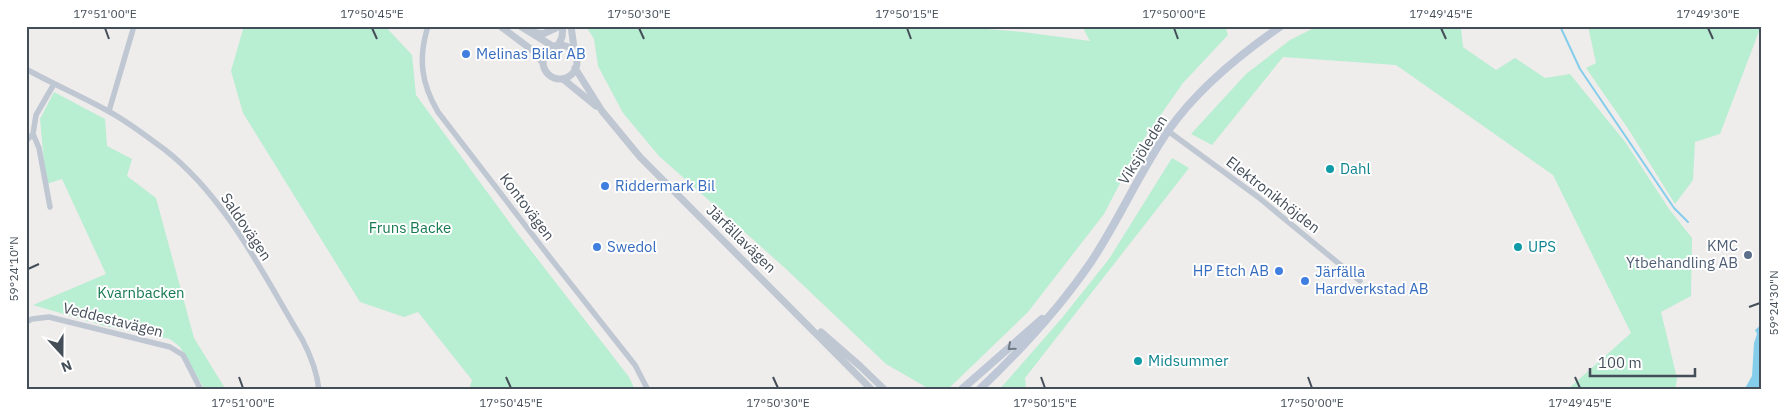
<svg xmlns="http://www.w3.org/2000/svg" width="1788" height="416" font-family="'IBM Plex Sans',sans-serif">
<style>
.green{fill:#b8eed1}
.water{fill:#85ceeb}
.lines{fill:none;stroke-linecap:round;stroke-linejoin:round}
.stream{stroke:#85ceeb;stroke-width:2}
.minor{stroke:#bfc7d2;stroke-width:5.5}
.tertiary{stroke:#bfc7d2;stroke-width:7}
.secondary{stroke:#bec7d6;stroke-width:8}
.oneway{stroke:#6f7885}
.ticks{fill:none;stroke:#444e59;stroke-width:2}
.shop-dot{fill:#3f7fe0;stroke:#fff;stroke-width:2}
.culture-dot{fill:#0f9aa8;stroke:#fff;stroke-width:2}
.service-dot{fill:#5c6f8a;stroke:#fff;stroke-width:2}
.labels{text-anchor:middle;stroke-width:4;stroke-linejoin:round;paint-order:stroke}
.shop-label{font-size:15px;fill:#366cbe;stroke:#fff;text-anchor:start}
.street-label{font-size:15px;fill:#444e59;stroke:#fff}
.culture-label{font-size:15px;fill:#0d838f;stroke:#fff;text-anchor:start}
.park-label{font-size:15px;fill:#167a4f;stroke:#fff}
.service-label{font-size:15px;fill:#4e5e75;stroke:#fff;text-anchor:end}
.neatline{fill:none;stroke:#444e59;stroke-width:2}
.ticks-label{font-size:12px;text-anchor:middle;fill:#444e59}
</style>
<rect width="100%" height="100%" fill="#efecec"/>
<path class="green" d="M244 26H385L412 55 416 95 515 230 629 377 635 390H469L472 380 418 312 404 317 360 302 243 113 231 71Z
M586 26H972L973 28 1023 32 1090 41 1082 26H1225L1228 35 1183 83 1141 143 1104 214 1028 312 947 390H931L886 364 785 268 659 156 623 113 598 66 594 39Z
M1318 26H1450L1461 29 1463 47 1496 70 1515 58 1545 78 1570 74 1626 143 1669 209 1692 238 1691 296 1661 312 1677 378 1675 390H1567L1631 333 1553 175 1396 65 1283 57 1212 145 1191 134 1246 74 1290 40Z
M1588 26H1761L1720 134 1695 142 1693 180 1675 204 1629 130 1586 68 1596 63Z
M54 92 105 119 107 146 132 159 127 176 156 198 194 338 226 390H205L180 347 170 339 105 326 33 305 106 274 62 179 46 184 40 119Z
M1172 158 1189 168 1025 378 1026 390H999L1062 318 1109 259Z"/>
<path class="water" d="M1762 324V388L1761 390H1744L1752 376 1754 343 1757 334 1755 330Z"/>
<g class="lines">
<path class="stream" d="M1560 26 1580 69 1674 208 1688 222"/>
<path class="minor" d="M428 26C418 58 421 83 438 112L548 255 635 365 648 390
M26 69C53 84 81 96 108 111 127 121 146 136 164 149 226 197 263 274 302 339 311 356 317 371 319 390
M109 111 134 26
M1168 131 1258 197 1360 281
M33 134 39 148 50 207
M33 134 36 115 54 84
M26 141 33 134
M26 322 32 319 49 317 170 347 183 355 201 390"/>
<path class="tertiary" d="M500 26 536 53 543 63
M520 26 554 47
M571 26 575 55
M532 32 543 34 560 26
M543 62a17 17 0 1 1 34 0a17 17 0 1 1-34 0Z
M558 46 562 37 563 26
M575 68 602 111 640 157 872 390
M563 79 596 106
M821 332 860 366 885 390"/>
<path class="secondary" d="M961 390 1042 319
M979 390C1020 351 1059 309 1091 262 1119 220 1139 173 1168 131 1197 89 1239 55 1281 26"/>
</g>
<defs><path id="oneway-chevron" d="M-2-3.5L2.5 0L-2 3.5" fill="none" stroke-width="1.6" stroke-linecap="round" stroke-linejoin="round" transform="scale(1.25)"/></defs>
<use class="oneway" href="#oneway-chevron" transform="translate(1011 347) rotate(139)"/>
<path class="ticks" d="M105 28 109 39M372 28 377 39M639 28 644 39M907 28 911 39M1174 28 1178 39M1441 28 1446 39M1708 28 1713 39M28 269 39 264M1749 307 1760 303M239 377 243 388M506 377 511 388M773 377 778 388M1041 377 1045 388M1308 377 1312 388M1575 377 1580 388"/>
<g class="shop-dot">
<circle cx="466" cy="54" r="5"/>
<circle cx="605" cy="186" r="5"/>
<circle cx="597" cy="247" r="5"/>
<circle cx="1279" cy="271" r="5"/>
<circle cx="1305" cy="281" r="5"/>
</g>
<g class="culture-dot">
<circle cx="1330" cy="169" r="5"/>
<circle cx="1518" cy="247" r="5"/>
<circle cx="1138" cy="361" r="5"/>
</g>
<circle class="service-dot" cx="1748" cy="255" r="5"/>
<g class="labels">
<g class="shop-label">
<text x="476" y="59">Melinas Bilar AB</text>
<text x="615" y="191">Riddermark Bil</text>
<text x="607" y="252">Swedol</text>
<text x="1269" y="276" text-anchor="end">HP Etch AB</text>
<text x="1315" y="277">Järfälla<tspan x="1315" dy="17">Hardverkstad AB</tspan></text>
</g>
<g class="street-label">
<text transform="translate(1143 150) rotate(-58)" y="5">Viksjöleden</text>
<text transform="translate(1273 195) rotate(38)" y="5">Elektronikhöjden</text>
<text transform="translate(527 207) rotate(53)" y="5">Kontovägen</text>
<text transform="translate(246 227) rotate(56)" y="5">Saldovägen</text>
<text transform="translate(741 239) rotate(44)" y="5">Järfällavägen</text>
<text transform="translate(113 320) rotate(14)" y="5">Veddestavägen</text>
</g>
<g class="culture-label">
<text x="1340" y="174">Dahl</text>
<text x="1528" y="252">UPS</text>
<text x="1148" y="366">Midsummer</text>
</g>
<g class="park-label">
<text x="410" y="233">Fruns Backe</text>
<text x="141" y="298">Kvarnbacken</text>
</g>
<g class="service-label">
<text x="1738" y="251">KMC<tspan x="1738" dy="17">Ytbehandling AB</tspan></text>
</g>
</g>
<rect width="1788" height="416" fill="none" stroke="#ffffff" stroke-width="55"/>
<g transform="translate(62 354) rotate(159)" stroke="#ffffff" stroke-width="4" paint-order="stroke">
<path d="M0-4L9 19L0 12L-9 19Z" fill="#444e59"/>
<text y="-8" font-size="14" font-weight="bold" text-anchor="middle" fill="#444e59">N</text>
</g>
<path d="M1590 368v8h105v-8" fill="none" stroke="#444e59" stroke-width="2.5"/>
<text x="1598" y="368" font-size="15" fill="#444e59" stroke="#ffffff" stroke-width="4" paint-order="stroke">100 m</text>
<rect x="28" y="28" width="1732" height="360" class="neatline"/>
<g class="ticks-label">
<text x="105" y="18">17°51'00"E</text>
<text x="372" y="18">17°50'45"E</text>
<text x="639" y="18">17°50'30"E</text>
<text x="907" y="18">17°50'15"E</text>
<text x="1174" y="18">17°50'00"E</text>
<text x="1441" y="18">17°49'45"E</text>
<text x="1708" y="18">17°49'30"E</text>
<text transform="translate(14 269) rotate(-90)" y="4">59°24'10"N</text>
<text transform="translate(1774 303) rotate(-90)" y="4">59°24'30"N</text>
<text x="243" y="407">17°51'00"E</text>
<text x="511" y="407">17°50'45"E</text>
<text x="778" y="407">17°50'30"E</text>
<text x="1045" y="407">17°50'15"E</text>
<text x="1312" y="407">17°50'00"E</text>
<text x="1580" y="407">17°49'45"E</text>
</g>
</svg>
